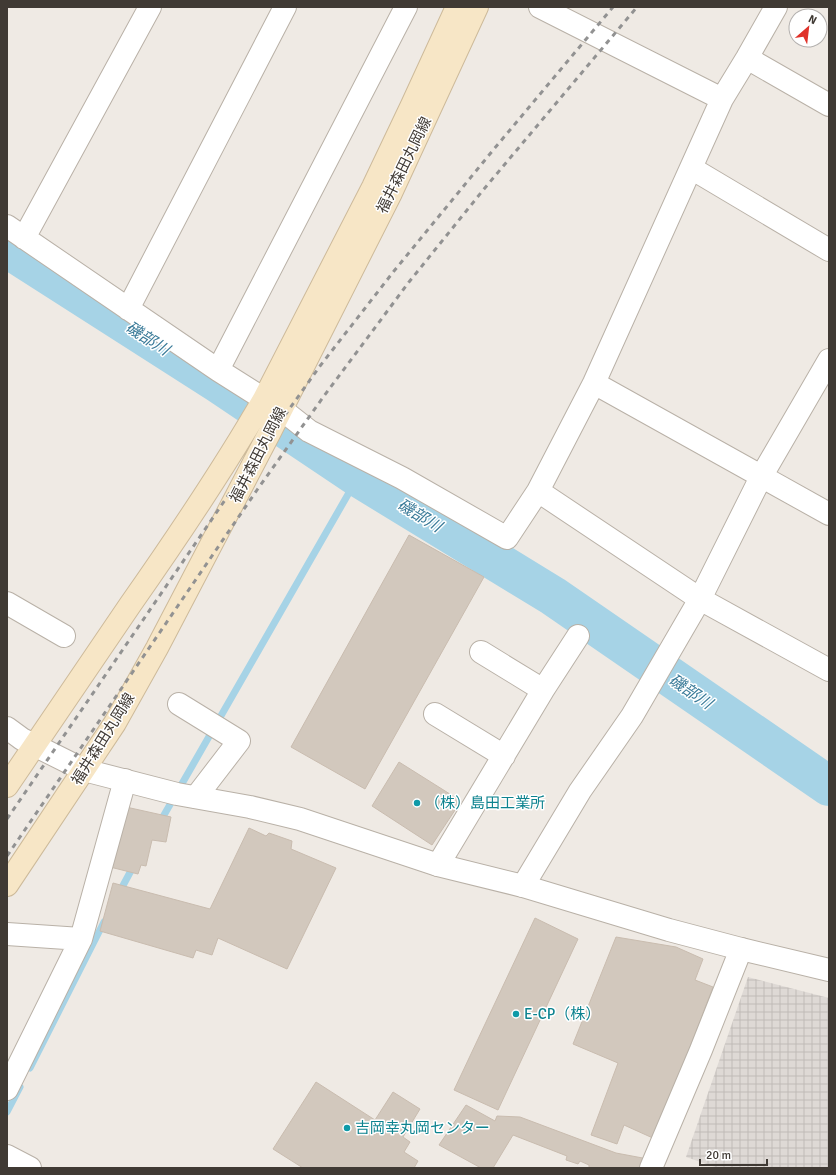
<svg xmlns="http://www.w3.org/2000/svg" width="836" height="1175" font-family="Signika,'Noto Sans JP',sans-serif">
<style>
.industrial{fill:url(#industrial-grid)}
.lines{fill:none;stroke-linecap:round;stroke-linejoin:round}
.stream{stroke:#a6d3e6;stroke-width:7}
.river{stroke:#a6d3e6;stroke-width:40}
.building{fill:#d2c8bd;stroke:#c9bcaf}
.minor-casing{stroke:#b9b1a7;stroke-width:24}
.tertiary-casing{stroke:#b9b1a7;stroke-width:24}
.secondary-casing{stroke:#cdba9a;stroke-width:24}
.minor{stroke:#fff;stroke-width:22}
.tertiary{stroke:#fff;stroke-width:22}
.secondary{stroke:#f7e6c6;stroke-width:22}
.rail{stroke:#929292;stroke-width:3;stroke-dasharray:5 5;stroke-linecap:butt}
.culture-dot{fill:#0f9aa8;stroke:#fff;stroke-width:1.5}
.labels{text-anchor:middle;stroke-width:3;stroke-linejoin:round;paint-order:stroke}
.street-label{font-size:15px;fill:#403a34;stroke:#fff}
.culture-label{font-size:15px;fill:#0d838f;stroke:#fff;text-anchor:start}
.water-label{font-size:16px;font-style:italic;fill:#397a98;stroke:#fff}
</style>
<defs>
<pattern id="industrial-grid" width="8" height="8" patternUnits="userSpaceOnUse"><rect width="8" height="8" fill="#ded9d5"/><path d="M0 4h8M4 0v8" fill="none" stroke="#c0bbb7"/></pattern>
</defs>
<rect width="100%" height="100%" fill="#efeae4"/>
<path class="industrial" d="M748 977 829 998V1168H718L686 1157Z"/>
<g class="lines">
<path class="stream" d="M160 822 358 477
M119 893 134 865
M30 1068 104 922
M7 1112 20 1087"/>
<path class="river" d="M7 248 218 383 358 477 553 596 829 786"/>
</g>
<path class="building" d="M409 535 484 577 365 789 291 747Z
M399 762 461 801 432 845 372 806Z
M126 807 171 817 166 842 152 840 146 866 141 865 138 874 110 867Z
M249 828 266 836 269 833 292 841 291 849 336 868 287 969 218 938 212 955 196 950 193 958 100 931 113 883 210 909Z
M535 918 578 939 498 1110 454 1090Z
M616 937 676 947 703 959 695 980 713 987 655 1139 624 1125 617 1144 591 1135 618 1063 573 1044Z
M316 1082 375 1120 393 1092 420 1109 403 1137 410 1142 404 1152 418 1161 414 1168H303L273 1149Z
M466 1105 495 1121 497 1116 520 1117 616 1153 648 1159 644 1168H589V1165L580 1161 578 1164 566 1160 567 1156 513 1135 493 1168H481L439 1145Z"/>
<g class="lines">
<defs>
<path id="minor" d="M540 7 722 99
M747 58 829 105
M691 168 829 250
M7 226 218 370 264 399
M24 238 150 7
M128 309 285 7
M218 370 406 7
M594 383 829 514
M281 409 309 431 402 478 507 538 538 491 594 383 722 99 747 58 776 7
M538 491 700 599 829 670
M7 603 64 636
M481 652 543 690
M179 704 239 741 196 797
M435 714 504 756
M438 865 543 690 578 636
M523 886 580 791 632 716 700 599 761 477 829 360
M7 934 81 939
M7 1089 81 939 125 780
M7 1156 30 1168
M651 1168 701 1050 741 949"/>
<path id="tertiary" d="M7 728 22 739 84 770 177 794 250 807 300 819 438 865 523 886 669 930 741 949 829 970"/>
<path id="secondary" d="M7 786C48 726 89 666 130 605 177 538 223 470 264 399L373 187 412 105 457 7
M7 885 115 723 157 648 270 432 391 193 477 7"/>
</defs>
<use href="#minor" class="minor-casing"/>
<use href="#tertiary" class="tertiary-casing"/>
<use href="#secondary" class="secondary-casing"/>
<use href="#minor" class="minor"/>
<use href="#tertiary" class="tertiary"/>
<use href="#secondary" class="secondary"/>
<path class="rail" d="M7 819 238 481 320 366 394 271 494 149 613 7
M7 856 257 490 324 396 409 282 484 189 637 7"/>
</g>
<g class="culture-dot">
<circle cx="417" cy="803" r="4"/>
<circle cx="516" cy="1014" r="4"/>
<circle cx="347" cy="1128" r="4"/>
</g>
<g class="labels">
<g class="street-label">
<text transform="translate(404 165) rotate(-64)" y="5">福井森田丸岡線</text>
<text transform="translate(258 455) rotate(-63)" y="5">福井森田丸岡線</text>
<text transform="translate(103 739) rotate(-58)" y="5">福井森田丸岡線</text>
</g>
<g class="culture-label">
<text x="425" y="808">（株）島田工業所</text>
<text x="524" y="1019">E-CP（株）</text>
<text x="355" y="1133">吉岡幸丸岡センター</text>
</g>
<g class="water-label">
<text transform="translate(148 338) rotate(32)" y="6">磯部川</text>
<text transform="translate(420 515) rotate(31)" y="6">磯部川</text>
<text transform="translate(691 691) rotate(34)" y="6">磯部川</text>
</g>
</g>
<rect width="836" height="1175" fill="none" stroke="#403a34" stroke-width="16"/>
<g transform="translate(808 28) rotate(28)"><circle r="19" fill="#ffffff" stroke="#b3b0ae"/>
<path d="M0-3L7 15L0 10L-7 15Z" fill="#e0322a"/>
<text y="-6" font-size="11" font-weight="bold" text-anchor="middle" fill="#403a34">N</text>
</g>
<path d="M700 1159v6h67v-6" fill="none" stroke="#403a34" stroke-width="2"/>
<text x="706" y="1159" font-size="12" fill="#403a34" stroke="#ffffff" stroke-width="3" paint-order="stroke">20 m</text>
</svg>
